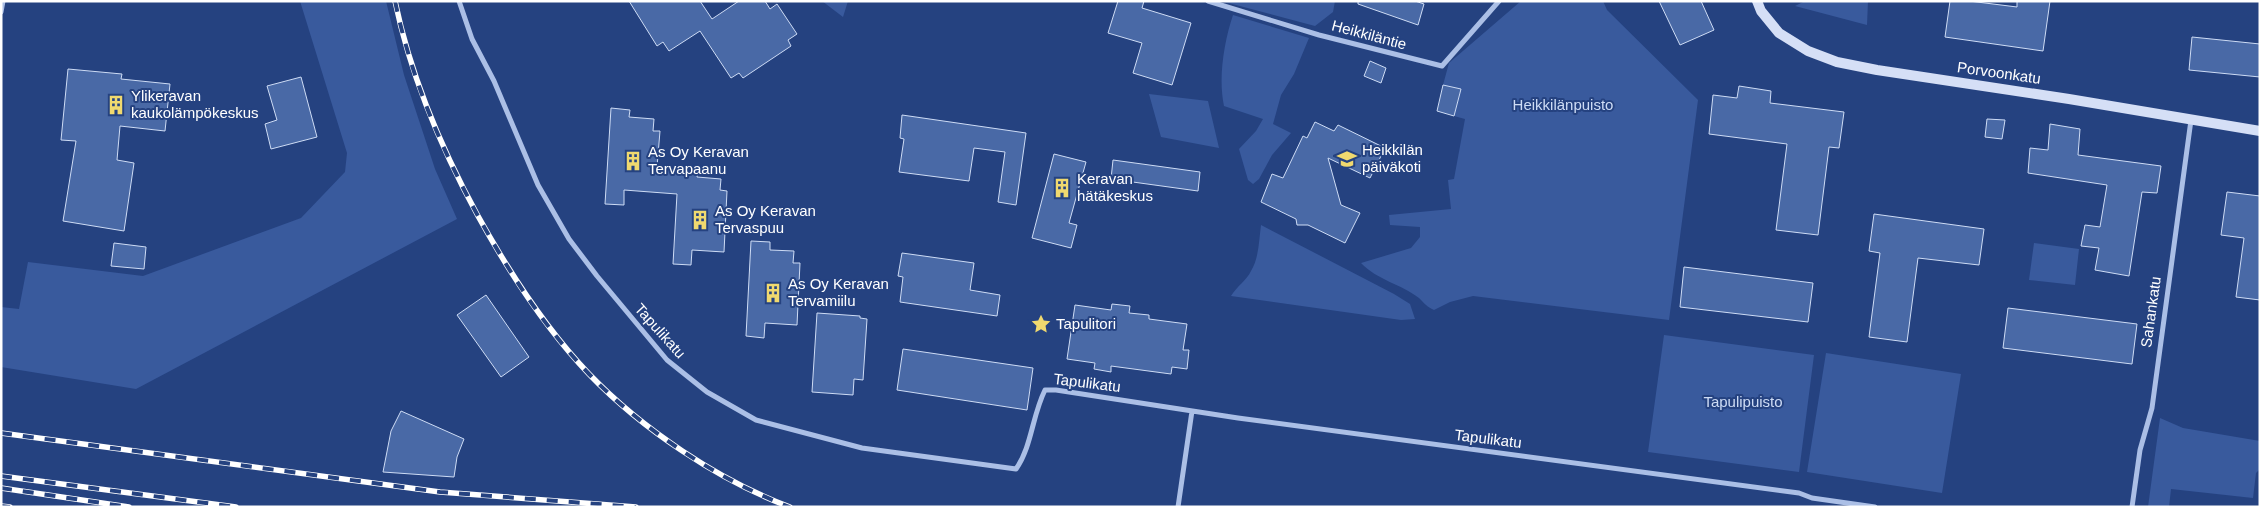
<svg xmlns="http://www.w3.org/2000/svg" width="2261" height="508" font-family="Helvetica,sans-serif">
<style>
.green{fill:#395a9d}
.building{fill:#4969a6;stroke:#cedcf5}
.lines{fill:none;stroke-linecap:round;stroke-linejoin:round}
.street{stroke:#abbfe6;stroke-width:5}
.secondary{stroke:#d5dff6;stroke-width:10}
.rail-casing{stroke:#fff;stroke-width:5.5}
.rail{stroke:#254280;stroke-width:4;stroke-dasharray:11;stroke-linecap:butt}
.labels{text-anchor:middle;stroke-width:4;stroke-linejoin:round;paint-order:stroke}
.street-label{font-size:15px;fill:#fff;stroke:#254280}
.poi-label{font-size:15px;fill:#fff;stroke:#254280;text-anchor:start}
.park-label{font-size:15px;fill:#cedcf5;stroke:#254280}
</style>
<rect width="100%" height="100%" fill="#254280"/>
<path class="green" d="M300 1H386L404 75 435 169 457 219 136 389 1 367V307L19 309 28 262 143 276 301 218 345 172 347 153Z
M822 1H848L843 17Z
M1221 1H1335L1333 12 1315 26Z
M1521 1H1603L1607 10 1698 100 1669 320 1473 296 1450 302 1434 310C1427 307 1424 303 1419 298 1401 284 1377 280 1361 263L1411 248 1420 237V227L1390 225 1389 215 1451 209 1448 180 1454 179 1465 119 1454 116 1461 89 1443 85 1449 63Z
M1805 1H1868L1867 25 1795 6Z
M1233 15 1309 38 1294 74 1281 95 1273 124 1291 133 1272 155 1259 179 1253 184 1248 180 1239 149 1256 131 1263 119 1224 106C1218 78 1224 42 1233 15Z
M1149 94 1208 101 1219 148 1161 137Z
M1261 225 1394 294 1410 304 1415 319 1401 320 1231 296C1237 286 1247 280 1251 271 1259 258 1259 240 1261 225Z
M2034 243 2079 249 2075 285 2029 280Z
M1664 335 1814 355 1799 472 1648 452Z
M1826 353 1961 374 1942 493 1807 472Z
M2160 418 2183 428 2260 441V469L2256 473 2253 498 2171 489 2169 507H2148Z"/>
<path class="building" d="M629 1H700L712 19 739 1H765L770 9 777 4 797 34 788 40 791 46 743 78 739 73 731 78 700 31 669 51 663 42 657 46Z
M1118 1H1144L1142 8 1191 23 1172 85 1133 73 1142 43 1108 33Z
M1358 1H1415L1424 4 1418 25 1358 4Z
M1659 1H1701L1714 30 1680 45Z
M1950 1H1969L2017 7V1H2050L2043 51 1945 37Z
M2192 37 2260 44V77L2189 70Z
M1370 61 1386 68 1381 83 1364 76Z
M68 69 122 74 121 79 170 84 165 131 120 126 117 160 134 163 124 231 63 221 76 141 61 140Z
M301 77 317 137 271 149 265 124 277 120 267 86Z
M1443 85 1461 89 1454 116 1437 111Z
M1739 86 1771 91 1770 103 1844 112 1839 148 1829 147 1818 235 1776 230 1787 144 1709 134 1713 95 1737 98Z
M611 108 630 110 629 117 654 119 653 131H660L657 167 698 169 697 177 721 179 720 190 727 191 724 252 692 250 691 265 673 264 677 194 624 190V205L605 204Z
M902 115 1026 133 1016 205 998 202 1005 152 974 148 969 181 899 172 904 139 900 138Z
M1987 119 2005 120 2002 139 1985 137Z
M1315 122 1334 131 1338 125 1385 148 1370 178 1328 158 1341 205 1360 213 1345 243 1308 225H1297L1296 219 1261 202 1272 174 1283 178 1303 136 1307 138Z
M2050 124 2080 129 2078 155 2161 166 2157 193 2142 192 2129 276 2095 270 2099 248 2081 246 2085 225 2100 227 2107 185 2028 173 2030 148 2048 150Z
M1054 154 1086 162 1069 223 1077 225 1071 248 1032 238Z
M1113 160 1200 172 1198 191 1111 179Z
M2227 192 2260 196V300L2236 297 2244 238 2221 235Z
M1874 214 1984 229 1979 265 1918 258 1907 342 1869 337 1880 253 1869 251Z
M751 241 770 242V250L794 251 793 263H800L797 325 765 323 764 338 746 336Z
M114 243 146 247 144 269 111 266Z
M902 253 974 263 970 290 1000 295 997 316 900 302 903 277 898 276Z
M1684 267 1813 283 1808 322 1680 307Z
M486 295 529 357 501 377 457 315Z
M1112 304 1130 306 1129 313 1149 315V319L1187 324 1183 350H1189L1187 369 1172 367 1171 374 1111 366V372L1094 369 1095 363 1067 359 1075 305 1111 310Z
M2008 308 2137 324 2132 364 2003 348Z
M817 313 860 316V318L867 319 863 380 854 379 853 395 812 392Z
M903 349 1033 368 1027 410 897 390Z
M401 411 464 439 457 457 454 477 383 472 391 431Z"/>
<g class="lines">
<path class="street" d="M459 1 472 39 494 81 538 185 569 239 597 276 667 360 707 392 756 420 862 448 1016 469C1032 446 1032 416 1045 390H1056L1238 418 1799 493 1812 498 1875 507
M1208 1 1319 35 1442 66 1499 1
M1 12 3 1
M1178 507 1192 411
M2132 507 2140 450 2152 408 2191 120"/>
<path class="secondary" d="M1757 1 1761 11 1779 33 1808 51 1837 62 1877 70 2069 99 2260 131"/>
<defs>
<path id="rail" d="M395 1C411 78 441 148 478 216 509 272 544 327 589 374 642 429 718 480 790 507
M1 433 440 492 636 507
M1 476 236 507
M1 488 129 507
M1 506 10 507"/>
</defs>
<use href="#rail" class="rail-casing"/>
<use href="#rail" class="rail"/>
</g>
<defs>
<symbol id="building-bare" viewBox="-9 -9 18 18"><path d="M-4-6H4V6H1V3H-1V6H-4ZM-2.5-4.3h1.7v1.8h-1.7ZM.8-4.3h1.7v1.8H.8ZM-2.5-1h1.7V.8h-1.7ZM.8-1h1.7V.8H.8Z" fill="#f0d96f" stroke="#254280" stroke-width="2.5" paint-order="stroke"/></symbol>
<symbol id="school-bare" viewBox="-9 -9 18 18"><path d="M0-5L7-2L0 1L-7-2ZM-4 1L0 2.5L4 1V4Q0 6-4 4Z" fill="#f0d96f" stroke="#254280" stroke-width="2.5" paint-order="stroke"/></symbol>
<symbol id="sight-bare" viewBox="-9 -9 18 18"><path d="M0-6L1.8-2.2L6-1.7L2.9 1.2L3.7 5.4L0 3.3L-3.7 5.4L-2.9 1.2L-6-1.7L-1.8-2.2Z" fill="#f0d96f" stroke="#254280" stroke-width="2.5" paint-order="stroke"/></symbol>
</defs>
<g fill-rule="evenodd">
<use href="#building-bare" x="102" y="91" width="28" height="28"/>
<use href="#school-bare" x="1333" y="145" width="28" height="28"/>
<use href="#building-bare" x="619" y="147" width="28" height="28"/>
<use href="#building-bare" x="1048" y="174" width="28" height="28"/>
<use href="#building-bare" x="686" y="206" width="28" height="28"/>
<use href="#building-bare" x="759" y="279" width="28" height="28"/>
<use href="#sight-bare" x="1027" y="310" width="28" height="28"/>
</g>
<g class="labels">
<g class="street-label">
<text transform="translate(1369 35) rotate(15)" y="5">Heikkiläntie</text>
<text transform="translate(1999 73) rotate(8)" y="5">Porvoonkatu</text>
<text transform="translate(2151 312) rotate(-82)" y="5">Sahankatu</text>
<text transform="translate(660 331) rotate(48)" y="5">Tapulikatu</text>
<text transform="translate(1087 383) rotate(7)" y="5">Tapulikatu</text>
<text transform="translate(1488 439) rotate(7)" y="5">Tapulikatu</text>
</g>
<g class="poi-label">
<text x="131" y="101">Ylikeravan<tspan x="131" dy="17">kaukolämpökeskus</tspan></text>
<text x="1362" y="155">Heikkilän<tspan x="1362" dy="17">päiväkoti</tspan></text>
<text x="648" y="157">As Oy Keravan<tspan x="648" dy="17">Tervapaanu</tspan></text>
<text x="1077" y="184">Keravan<tspan x="1077" dy="17">hätäkeskus</tspan></text>
<text x="715" y="216">As Oy Keravan<tspan x="715" dy="17">Tervaspuu</tspan></text>
<text x="788" y="289">As Oy Keravan<tspan x="788" dy="17">Tervamiilu</tspan></text>
<text x="1056" y="329">Tapulitori</text>
</g>
<g class="park-label">
<text x="1563" y="110">Heikkilänpuisto</text>
<text x="1743" y="407">Tapulipuisto</text>
</g>
</g>
<rect width="2261" height="508" fill="none" stroke="#ffffff" stroke-width="5"/>
</svg>
